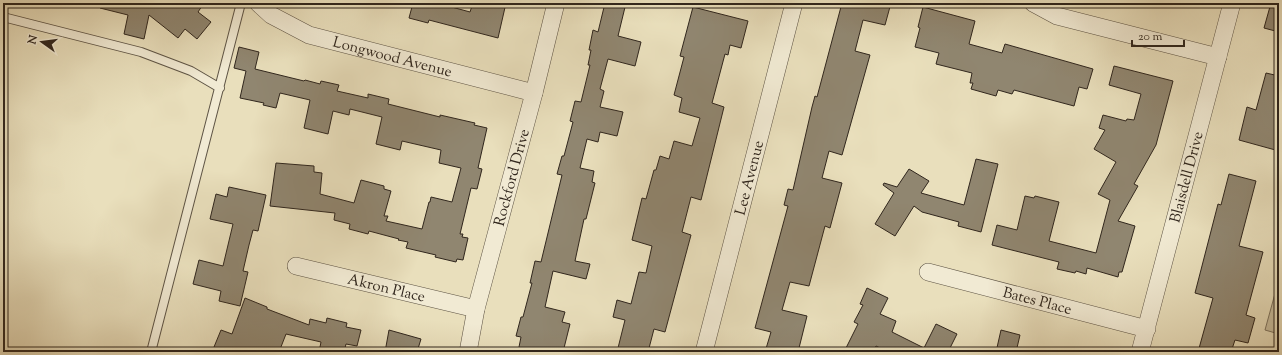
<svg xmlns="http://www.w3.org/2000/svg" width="1282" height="355" font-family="'Sorts Mill Goudy',serif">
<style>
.green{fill:#cac0a1;stroke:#7d735f}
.building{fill:#908670;stroke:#30261d}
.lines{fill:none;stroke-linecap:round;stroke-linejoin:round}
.service-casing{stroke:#5e5445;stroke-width:10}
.minor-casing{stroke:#5e5445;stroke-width:18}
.service{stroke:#f1ead3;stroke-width:8}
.minor{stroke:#f1ead3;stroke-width:17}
.labels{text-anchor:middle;stroke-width:3.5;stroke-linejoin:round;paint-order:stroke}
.street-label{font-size:15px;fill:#30261d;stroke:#f1ead3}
</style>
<rect width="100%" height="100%" fill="#e9dfbc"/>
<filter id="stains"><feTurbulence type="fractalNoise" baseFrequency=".005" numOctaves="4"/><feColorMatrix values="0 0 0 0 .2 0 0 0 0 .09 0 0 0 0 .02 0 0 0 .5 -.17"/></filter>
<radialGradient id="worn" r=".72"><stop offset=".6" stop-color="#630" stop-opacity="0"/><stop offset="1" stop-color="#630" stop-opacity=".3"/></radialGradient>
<path class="green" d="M1279 279V334L1265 330Z"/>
<path class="building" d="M101 3H204L198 12 211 22 197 39 185 29 178 38 149 15 144 39 124 34 128 15 100 8Z
M413 3H437L470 12 473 3H506L498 38 429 20 428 23 409 18Z
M605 3H626L618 36 641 42 635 66 608 59 600 89 604 91 600 107 623 112 617 136 600 132 598 142 587 139 580 168 594 171 592 182 595 183 586 219H584L575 261 590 264 586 279 553 271 545 307 565 312 562 322 570 324 563 352H518L521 337 516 336 521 317H523L532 283H530L535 261 541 262 562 175 557 174 562 156H564L573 122 570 121 575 101 581 102 590 65H588L591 50H589L593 30 598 32Z
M842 3H891L885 25 863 20 855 51 870 55 842 155 829 151 822 178 842 183 830 228 825 226 809 286 790 282 782 310 807 316 798 352H765L771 332 755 328 788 206 784 205 788 189 793 190 812 107 815 96 817 97Z
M1271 3H1279V32L1264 28Z
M693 7 748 21 741 48 730 45 728 55 725 54 712 103 724 107 701 200 691 197 682 232 691 235 665 332 654 329 648 352H617L625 320 613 317 617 300 631 304 639 272 646 273 652 246 632 240 642 198 646 199 654 170H656L660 156 669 159 674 141 692 146 700 118 679 112 682 98 674 95 684 57 680 56Z
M923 7 975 21 969 44 1002 53 1005 44 1093 69 1087 89 1079 87 1074 106 1014 90 1012 94 998 90 996 96 971 89 973 83H970L972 73 936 64 939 53 915 47 920 28 918 27Z
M239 47 259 52 255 69 304 81 305 80 320 84 321 81 339 85 337 91 368 98V94L389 99 388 104 440 117V115L475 123 474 125 487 128 478 168 482 169 477 189 471 188 460 234H463L462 237 468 238 463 260 457 259 456 262 435 257 436 255 406 248 408 242 398 240 399 239 369 231 368 234 349 229 350 224 334 220 335 213 270 206 276 163 314 166V172L322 173 320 194 354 203 361 180 384 186V189L391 191 384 216H388L386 221 422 229 429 202H430L431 197 452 202 461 168 439 163 441 150 402 141 400 150 376 144 382 117 350 109 349 115 333 111 328 134 304 128 310 100 280 93 276 108 263 105 264 103 240 98 246 71 234 68Z
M1114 66 1173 81 1156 145 1134 184 1138 186 1118 221 1135 226 1122 272H1119L1118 277 1087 268 1086 274 1076 271 1075 273 1057 269 1059 262 992 245 997 225 1017 230 1025 196 1034 198 1035 196 1059 202 1049 241 1096 253 1110 200 1098 194 1116 162 1094 149 1105 130 1099 128 1103 115 1126 121 1127 119 1134 120 1141 94 1109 85Z
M1266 73 1279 76V151L1239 140 1247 107 1256 110Z
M976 159 998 164 981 232 958 226 959 222 922 212 914 206 895 236 875 224 894 193 883 185 884 183 897 187 909 169 929 181 921 193 964 205Z
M1229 174 1256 181 1239 246 1263 252 1246 315 1255 318 1248 343 1235 340 1231 352H1198L1213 298 1195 293 1218 204 1221 205Z
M229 187 266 195 258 231 253 230 249 245 243 271 248 272 240 306 219 301 221 291 193 284 199 260 223 266 233 224 210 219 216 194 227 197Z
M867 288 888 298 880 314 896 321 892 332 924 348 936 324 957 334 948 352H888L876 346 873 352H844L858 324 854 322 863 305 860 304Z
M245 298 267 307V309L309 325 310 319 326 323 327 318 347 323 346 327 361 330 357 346 346 344 344 352H319L321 342 286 334 279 352H226L214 347 221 330 232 334Z
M389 330 421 339 417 352H385Z
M1001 330 1020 335 1016 352H996Z"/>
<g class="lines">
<defs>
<path id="service" d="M3 17 141 52 191 71 220 88
M151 352 241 3"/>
<g id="minor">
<path id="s1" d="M258 3 271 15 309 35 534 93"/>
<path d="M1033 3 1057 16 1218 57"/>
<path id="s2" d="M296 266 476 309"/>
<path id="s3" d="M928 272 1147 329"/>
<path id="s4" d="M468 352 476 309 534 93 556 3"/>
<path id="s5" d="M704 352 794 3"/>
<path id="s6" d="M1140 352 1232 3"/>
</g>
</defs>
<use href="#service" class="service-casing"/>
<use href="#minor" class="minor-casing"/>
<use href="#service" class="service"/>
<use href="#minor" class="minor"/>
</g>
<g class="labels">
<g class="street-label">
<text dy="5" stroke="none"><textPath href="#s1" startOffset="147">Longwood Avenue</textPath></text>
<text dy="5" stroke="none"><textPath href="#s4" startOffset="180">Rockford Drive</textPath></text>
<text dy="5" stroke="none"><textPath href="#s5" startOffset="180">Lee Avenue</textPath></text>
<text dy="5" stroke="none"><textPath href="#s6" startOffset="181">Blaisdell Drive</textPath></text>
<text dy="5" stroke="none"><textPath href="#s2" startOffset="93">Akron Place</textPath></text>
<text dy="5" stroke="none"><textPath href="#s3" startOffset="113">Bates Place</textPath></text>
</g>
</g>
<rect width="1282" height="355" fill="none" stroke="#e9dfbc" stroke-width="16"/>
<rect x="4" y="4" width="1274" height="347" fill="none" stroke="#30261d" stroke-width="2"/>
<rect x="8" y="8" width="1266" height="339" fill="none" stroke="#30261d"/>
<g transform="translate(42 42) rotate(284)" stroke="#f1ead3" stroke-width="3" paint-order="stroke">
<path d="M0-3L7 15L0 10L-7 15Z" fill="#30261d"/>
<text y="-6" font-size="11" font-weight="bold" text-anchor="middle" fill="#30261d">N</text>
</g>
<path d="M1132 40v6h52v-6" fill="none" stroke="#30261d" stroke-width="2"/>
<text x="1138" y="40" font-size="12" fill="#30261d" stroke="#f1ead3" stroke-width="3" paint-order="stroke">20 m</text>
<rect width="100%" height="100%" filter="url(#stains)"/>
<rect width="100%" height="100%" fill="url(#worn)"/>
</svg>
